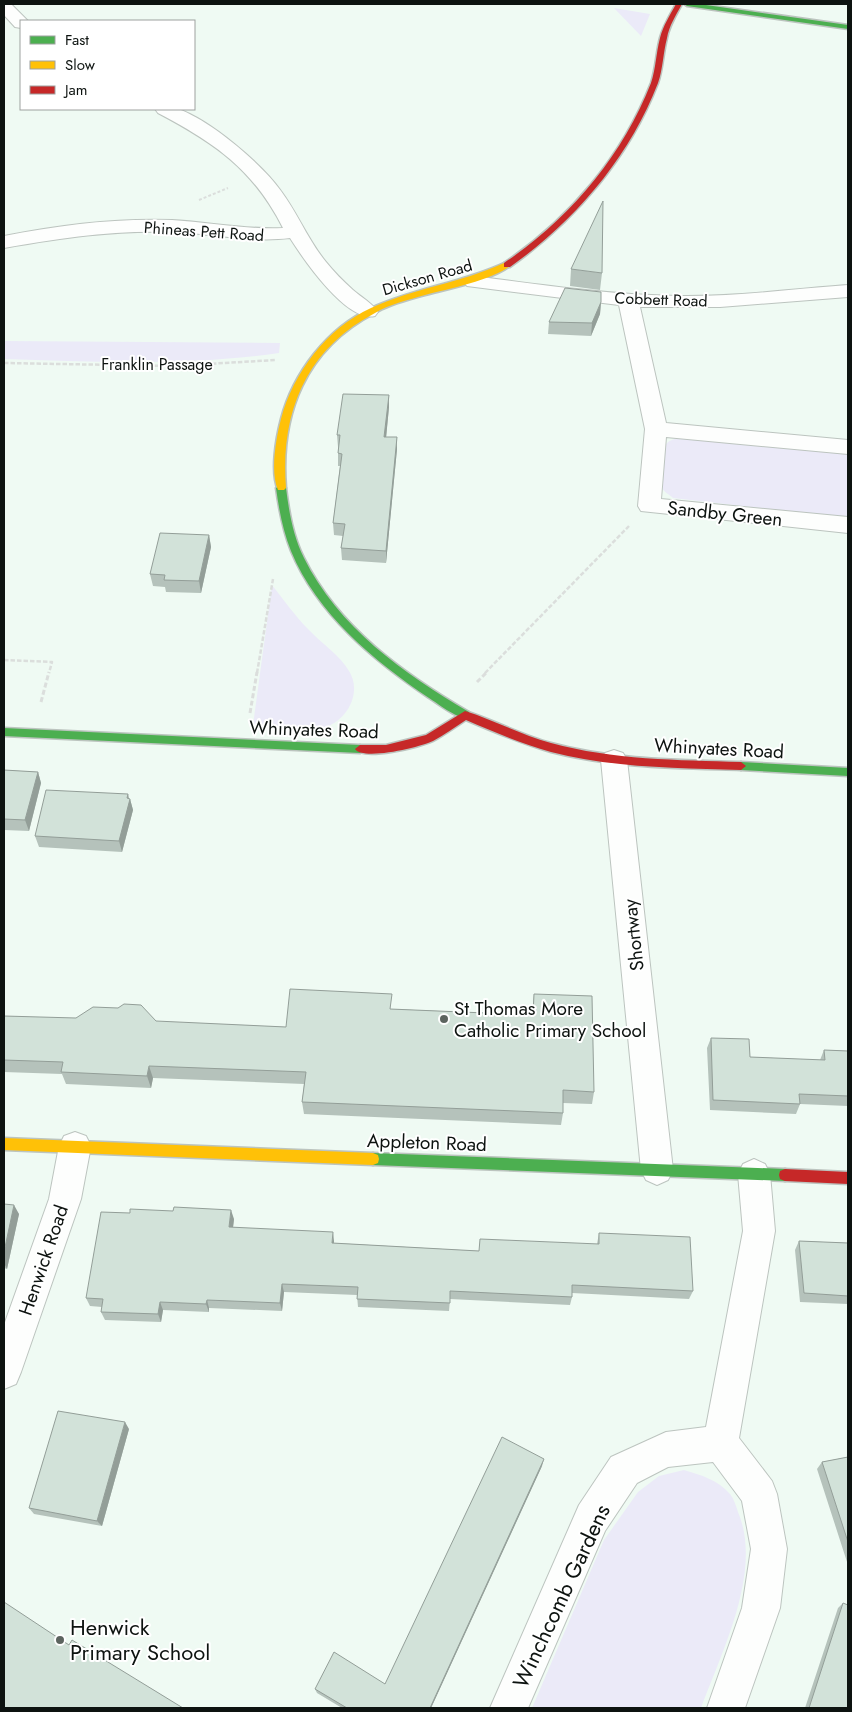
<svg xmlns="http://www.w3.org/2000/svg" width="852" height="1712" font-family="Jost,sans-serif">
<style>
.green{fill:#ebeaf8}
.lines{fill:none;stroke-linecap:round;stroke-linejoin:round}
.street-casing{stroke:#bcc4bf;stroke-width:2}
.fast-casing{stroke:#bcc4bf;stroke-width:3}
.slow-casing{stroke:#bcc4bf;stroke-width:3}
.jam-casing{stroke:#bcc4bf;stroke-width:3}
.path-far2{stroke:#dbdedc;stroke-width:2;stroke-dasharray:3 2;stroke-linecap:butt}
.path-far1{stroke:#dbdedc;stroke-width:2.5;stroke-dasharray:4.5 2;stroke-linecap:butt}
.path{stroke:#dbdedc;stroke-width:3;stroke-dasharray:5 2.5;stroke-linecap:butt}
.street{fill:#fdfefd;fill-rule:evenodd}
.fast{fill:#4caf50;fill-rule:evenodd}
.slow{fill:#ffc107;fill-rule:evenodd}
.jam{fill:#c62828;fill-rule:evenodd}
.wall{fill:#b5c2bb}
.shaded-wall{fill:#939e98}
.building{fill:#d2e2d9;stroke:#939e98}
.poi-dot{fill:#5c645f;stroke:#fff;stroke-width:2}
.labels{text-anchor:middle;stroke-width:4;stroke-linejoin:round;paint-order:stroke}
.far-street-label{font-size:16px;fill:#0d1310;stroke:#fff}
.street-label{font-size:19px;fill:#0d1310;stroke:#fff}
.poi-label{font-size:19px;fill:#0d1310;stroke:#fff;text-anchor:start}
.near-street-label{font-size:22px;fill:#0d1310;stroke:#fff}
.near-poi-label{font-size:22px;fill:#0d1310;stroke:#fff;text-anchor:start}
</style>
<rect width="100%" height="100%" fill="#effaf3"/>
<path class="green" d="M614 8 650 14 641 36Z
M4 341 280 343 279 353C190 366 94 362 4 359Z
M693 437 848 452V518L673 498C670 495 664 492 662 488 657 478 658 451 667 443 673 437 685 438 693 437Z
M272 585C284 600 295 616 309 630 321 643 340 655 349 671 363 693 346 723 322 728 302 732 273 726 253 725Z
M684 1470C701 1475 718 1480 730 1494 734 1499 736 1506 738 1512 763 1571 722 1651 701 1708H532L604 1540 638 1492 659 1476Z"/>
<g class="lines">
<defs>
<path id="street" d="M4 4H11L28 21H21V28L15 27 4 15Z
M155 109C162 109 172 107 178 109 210 120 262 164 281 191 298 214 308 240 326 262 334 272 343 281 353 290 361 297 372 303 378 312L375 316C347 323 304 260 290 238 250 243 211 233 171 232 114 230 60 238 4 248V236C59 225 115 218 172 220 209 222 246 230 283 228 253 169 215 143 158 113Z
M474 276C542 285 610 295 678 296 735 297 791 289 848 285V297L720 307H640L666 423 848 440V454L666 437 661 499 848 517V533L641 511 638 506 645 429 619 305 467 286 464 282 467 278Z
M614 750 623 753 627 760 673 1170 668 1180 657 1185 646 1180 641 1170 601 760 605 753Z
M75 1132 86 1136 91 1146 81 1199 21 1372 16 1384 4 1389V1325L49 1199 59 1146 64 1136Z
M754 1159 765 1164 770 1174 775 1231 739 1438 772 1481 777 1494 787 1549 780 1608 745 1708H707L742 1608 751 1549 742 1501 713 1462 668 1467 637 1483 605 1531 528 1708H490L579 1505 611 1457 666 1432 706 1427 743 1231 738 1174 743 1164Z"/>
<path id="fast" d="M684 4H699L848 25V29L687 6Z
M281 485 286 488C289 512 293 536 304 558 338 627 404 674 469 712L470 715 469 718C460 721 437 703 429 698 374 661 317 614 291 551 283 531 279 510 276 488Z
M4 728 360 745 365 749 360 753 4 736Z
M741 762 848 768V776L741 770 736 766Z
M373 1153 785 1169 790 1171 791 1175 790 1179 785 1181 373 1165 368 1163 367 1159 368 1155Z"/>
<path id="slow" d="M504 263 511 265C494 280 448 289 425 295 408 300 390 304 375 313 306 349 280 413 286 488L284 490H278C270 472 276 438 281 419 293 373 327 328 371 308 414 288 461 283 504 263Z
M4 1138 373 1153 378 1155 379 1159 378 1163 373 1165 4 1150Z"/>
<path id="jam" d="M676 4H682C676 15 669 26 667 38 663 53 663 69 658 83 629 158 575 221 510 267H504V263C569 219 622 157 651 83 656 68 656 53 660 38 663 26 670 15 676 4Z
M465 711C494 720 521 735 551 743 613 760 678 760 741 762L746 766 741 770C678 768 613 768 551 752 522 744 494 732 466 720 455 727 444 735 433 741 421 747 363 761 355 749L360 745H386L426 735Z
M785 1169 848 1172V1184L785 1181 780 1179 779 1175 780 1171Z"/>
</defs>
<use href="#street" class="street-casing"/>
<use href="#fast" class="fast-casing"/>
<use href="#slow" class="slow-casing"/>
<use href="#jam" class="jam-casing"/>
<path class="path-far2" d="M199 200 228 188"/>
<path class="path-far1" d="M4 363 173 366 275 360
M4 660 52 662 49 673
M257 673 273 579
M485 673 629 526"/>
<path class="path" d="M477 682 487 672
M41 702 49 672
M250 713 257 672"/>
<use href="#street" class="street"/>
<use href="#fast" class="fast"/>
<use href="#slow" class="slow"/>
<use href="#jam" class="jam"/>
</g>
<path class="wall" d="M571 269 602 273 600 290 570 286Z
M601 302 600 314 591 336 548 334 549 322Z
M389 395V407L386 437H397V449L386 563 342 560 341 548 343 536 334 535 333 523 340 466H338V447L337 435Z
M209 535 211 547 201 593 166 592 165 587 153 586 150 574Z
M4 770 38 772 41 783 29 831 4 830Z
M128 794 129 799H130L133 810 122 852 39 847 35 836Z
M534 994 594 1092 592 1104 563 1103V1113L561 1125 304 1114 302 1102 304 1084 153 1078 151 1088 109 1086 66 1084 62 1074 4 1072V1016L286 1027 392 1009 532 1015Z
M711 1038 750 1057 820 1060 824 1050 848 1051V1106L800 1104 796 1114 710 1110 707 1048Z
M4 1204 19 1214 7 1269 4 1268Z
M234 1219 233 1227 334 1241V1243L479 1251 597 1244 599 1233 693 1291 689 1299 572 1293V1297L570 1305 450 1299 449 1311 358 1307 357 1295 284 1292 282 1311 209 1308V1312L163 1310 161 1322 105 1320 101 1312 102 1307 90 1306 86 1298Z
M799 1241 848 1243V1304L800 1302 795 1250Z
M129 1429 102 1526 34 1514 29 1508Z
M848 1457V1565L817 1469 822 1462Z
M542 1466 431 1708H342L317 1693 315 1689 385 1684Z
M843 1603 848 1708H805L838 1608Z"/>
<path class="shaded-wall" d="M601 302 600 314 591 336 592 323Z
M389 395V407L385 449 384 437Z
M397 437V449L386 563V551Z
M209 535 211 547 201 593 199 581Z
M38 772 41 783 29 831 25 820Z
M128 794 129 801 130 799 133 810 122 852 119 841Z
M149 1066 153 1078 151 1088 147 1076Z
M14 1205 19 1214 7 1269 4 1263V1252Z
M231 1210 234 1219 232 1236 229 1227Z
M333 1232 334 1241 333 1252 332 1243Z
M282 1284 284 1292 282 1311 280 1303Z
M207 1300 209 1308V1312L206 1304Z
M160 1302 163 1310 161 1322 158 1314Z
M125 1422 129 1429 102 1526 97 1521Z
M544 1459 542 1466 431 1708H430Z"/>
<path class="building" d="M603 201 602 273 571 269Z
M565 288 601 292V302L592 323 549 322Z
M343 394 389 395 384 437H397L386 551 341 548 345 524 333 523 342 454 338 453 340 435H337Z
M160 533 209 535 199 581 164 580 165 575 150 574Z
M4 770 38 772 25 820 4 819Z
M46 790 128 794 127 798 130 799 119 841 35 836Z
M290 989 392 994 390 1009 533 1015 534 994 592 996 594 1092 563 1090V1113L302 1102 306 1072 149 1066 147 1076 61 1072 63 1062 4 1060V1016L76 1018 93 1007 118 1008 124 1004 141 1005 156 1021 286 1027Z
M711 1038 749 1039 750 1057 825 1060 824 1050 848 1051V1096L799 1094 800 1104 713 1100Z
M4 1204 14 1205 4 1252Z
M174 1207 231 1210 229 1227 333 1232 332 1243 479 1251 480 1239 599 1244V1233L690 1237 693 1291 572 1285V1297L450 1291V1303L357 1299 358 1287 282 1284 280 1303 207 1300 206 1304 160 1302 158 1314 101 1312 103 1299 86 1298 101 1212 130 1213V1209L173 1211Z
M799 1241 848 1243V1296L804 1293Z
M58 1411 125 1422 97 1521 29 1508Z
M502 1437 544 1459 430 1708H347L315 1689 334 1652 385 1684Z
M848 1457V1542L822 1462Z
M4 1602 69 1645 72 1640 183 1708H4Z
M843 1603 848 1605V1708H809Z"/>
<g class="poi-dot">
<circle cx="444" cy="1019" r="5"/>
<circle cx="60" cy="1640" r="5"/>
</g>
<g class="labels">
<g class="far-street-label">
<text transform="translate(204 231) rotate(4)" y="6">Phineas Pett Road</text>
<text transform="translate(427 277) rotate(-16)" y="6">Dickson Road</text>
<text transform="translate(661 299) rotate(2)" y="6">Cobbett Road</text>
<text x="157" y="370">Franklin Passage</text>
</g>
<g class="street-label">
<text transform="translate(725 513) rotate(6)" y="7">Sandby Green</text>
<text transform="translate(314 729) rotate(2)" y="7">Whinyates Road</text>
<text transform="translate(719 748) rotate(3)" y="7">Whinyates Road</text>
<text transform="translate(633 935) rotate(-96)" y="7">Shortway</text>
<text transform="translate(427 1142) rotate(2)" y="7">Appleton Road</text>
<text transform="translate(43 1260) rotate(-71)" y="7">Henwick Road</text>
</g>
<g class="poi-label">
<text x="454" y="1015">St Thomas More<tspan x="454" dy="22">Catholic Primary School</tspan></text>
</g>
<g class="near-street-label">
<text transform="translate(561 1596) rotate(-65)" y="8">Winchcomb Gardens</text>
</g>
<g class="near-poi-label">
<text x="70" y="1635">Henwick<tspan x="70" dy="25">Primary School</tspan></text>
</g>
</g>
<rect width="852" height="1712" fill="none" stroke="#0d1310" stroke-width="10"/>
<rect x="20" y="20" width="175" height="90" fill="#ffffff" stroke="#9ea19f"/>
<rect x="30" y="36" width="25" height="8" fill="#4caf50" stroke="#9ea19f"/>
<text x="65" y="45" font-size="15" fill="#0d1310">Fast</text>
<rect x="30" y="61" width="25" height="8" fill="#ffc107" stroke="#9ea19f"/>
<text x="65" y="70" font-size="15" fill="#0d1310">Slow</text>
<rect x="30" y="86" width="25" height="8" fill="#c62828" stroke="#9ea19f"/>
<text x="65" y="95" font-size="15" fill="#0d1310">Jam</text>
</svg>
